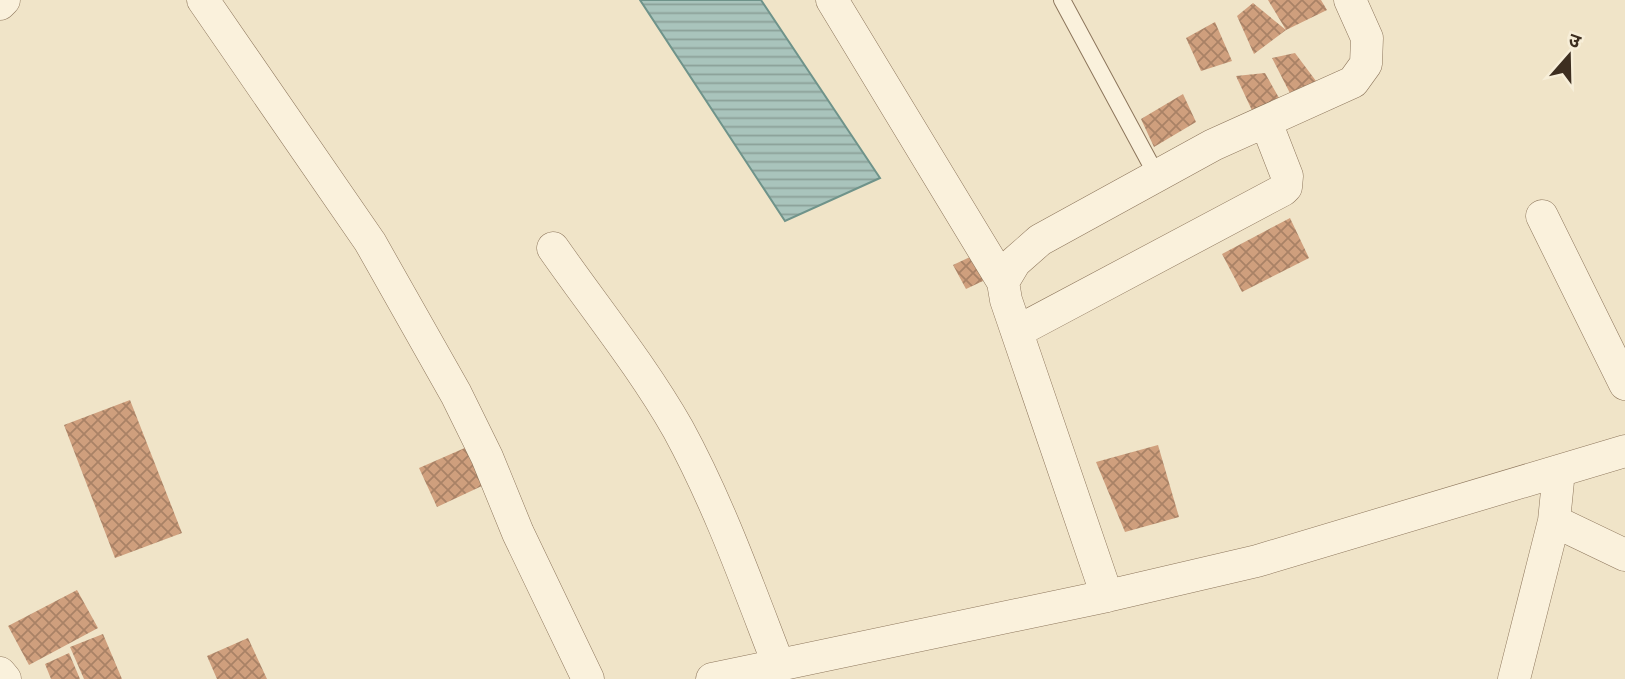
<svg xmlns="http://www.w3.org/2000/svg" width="1625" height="679" font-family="Bitter,'Noto Sans Devanagari',serif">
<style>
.water{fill:url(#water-rules);stroke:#6f938a;stroke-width:2}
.building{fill:url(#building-cross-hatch)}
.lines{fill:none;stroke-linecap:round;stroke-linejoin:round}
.lane-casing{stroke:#8d765c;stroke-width:18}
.street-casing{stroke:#8d765c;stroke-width:33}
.lane{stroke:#faf1dc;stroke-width:16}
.street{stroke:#faf1dc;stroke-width:32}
</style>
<defs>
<pattern id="water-rules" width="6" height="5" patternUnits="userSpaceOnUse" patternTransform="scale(1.75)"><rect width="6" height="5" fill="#a9c4bc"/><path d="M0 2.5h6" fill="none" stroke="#8ba098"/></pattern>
<pattern id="building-cross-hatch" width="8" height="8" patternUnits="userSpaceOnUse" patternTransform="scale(1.75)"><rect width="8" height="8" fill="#cf9f7d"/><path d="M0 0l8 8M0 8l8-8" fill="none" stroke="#a98266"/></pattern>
</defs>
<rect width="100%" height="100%" fill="#f0e4c8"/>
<path class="water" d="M640 0H761L880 178 785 221Z"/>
<path class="building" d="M1268 0H1321L1327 10 1286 30 1254 54 1237 16 1253 3 1286 30Z
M1215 22 1232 61 1201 71 1186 38Z
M1295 53 1319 85 1295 103 1272 58Z
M1265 73 1283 105 1256 119 1236 76Z
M1183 94 1196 122 1154 147 1141 119Z
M1290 218 1309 258 1242 292 1222 254Z
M970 257 985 280 966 289 953 265Z
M130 400 182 533 115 558 64 425Z
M1158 445 1179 517 1125 532 1096 462Z
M467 447 484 485 437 507 419 468Z
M77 590 98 628 29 665 8 626Z
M103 634 122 679H84L70 647Z
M248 638 267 679H217L207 656Z
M69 653 80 679H51L45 664Z"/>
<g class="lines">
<defs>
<path id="lane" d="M1062 0 1157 176"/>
<path id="street" d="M203 0 370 242 456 394 487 457 518 533 588 679
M832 0 1003 282
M0 4 4 0
M1542 216 1625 384
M553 248C595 308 642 366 678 429 719 504 748 586 779 666
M1018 331 1283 190 1286 187 1287 176 1266 122
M1554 521 1625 555
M1107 596 1006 300 1003 282 1015 262 1040 240 1213 145 1353 82 1366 64 1367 38 1350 0
M0 673 5 679
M712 679 1107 596 1257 561 1625 451
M1514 679 1554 521 1559 471"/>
</defs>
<use href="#lane" class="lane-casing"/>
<use href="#street" class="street-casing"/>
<use href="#lane" class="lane"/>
<use href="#street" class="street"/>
</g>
<g transform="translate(1569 56) rotate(20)" stroke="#f7eed8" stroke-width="5" paint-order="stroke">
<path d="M0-5L12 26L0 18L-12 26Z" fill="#3d2e20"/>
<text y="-10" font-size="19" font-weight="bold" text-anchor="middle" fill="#3d2e20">उ</text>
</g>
</svg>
